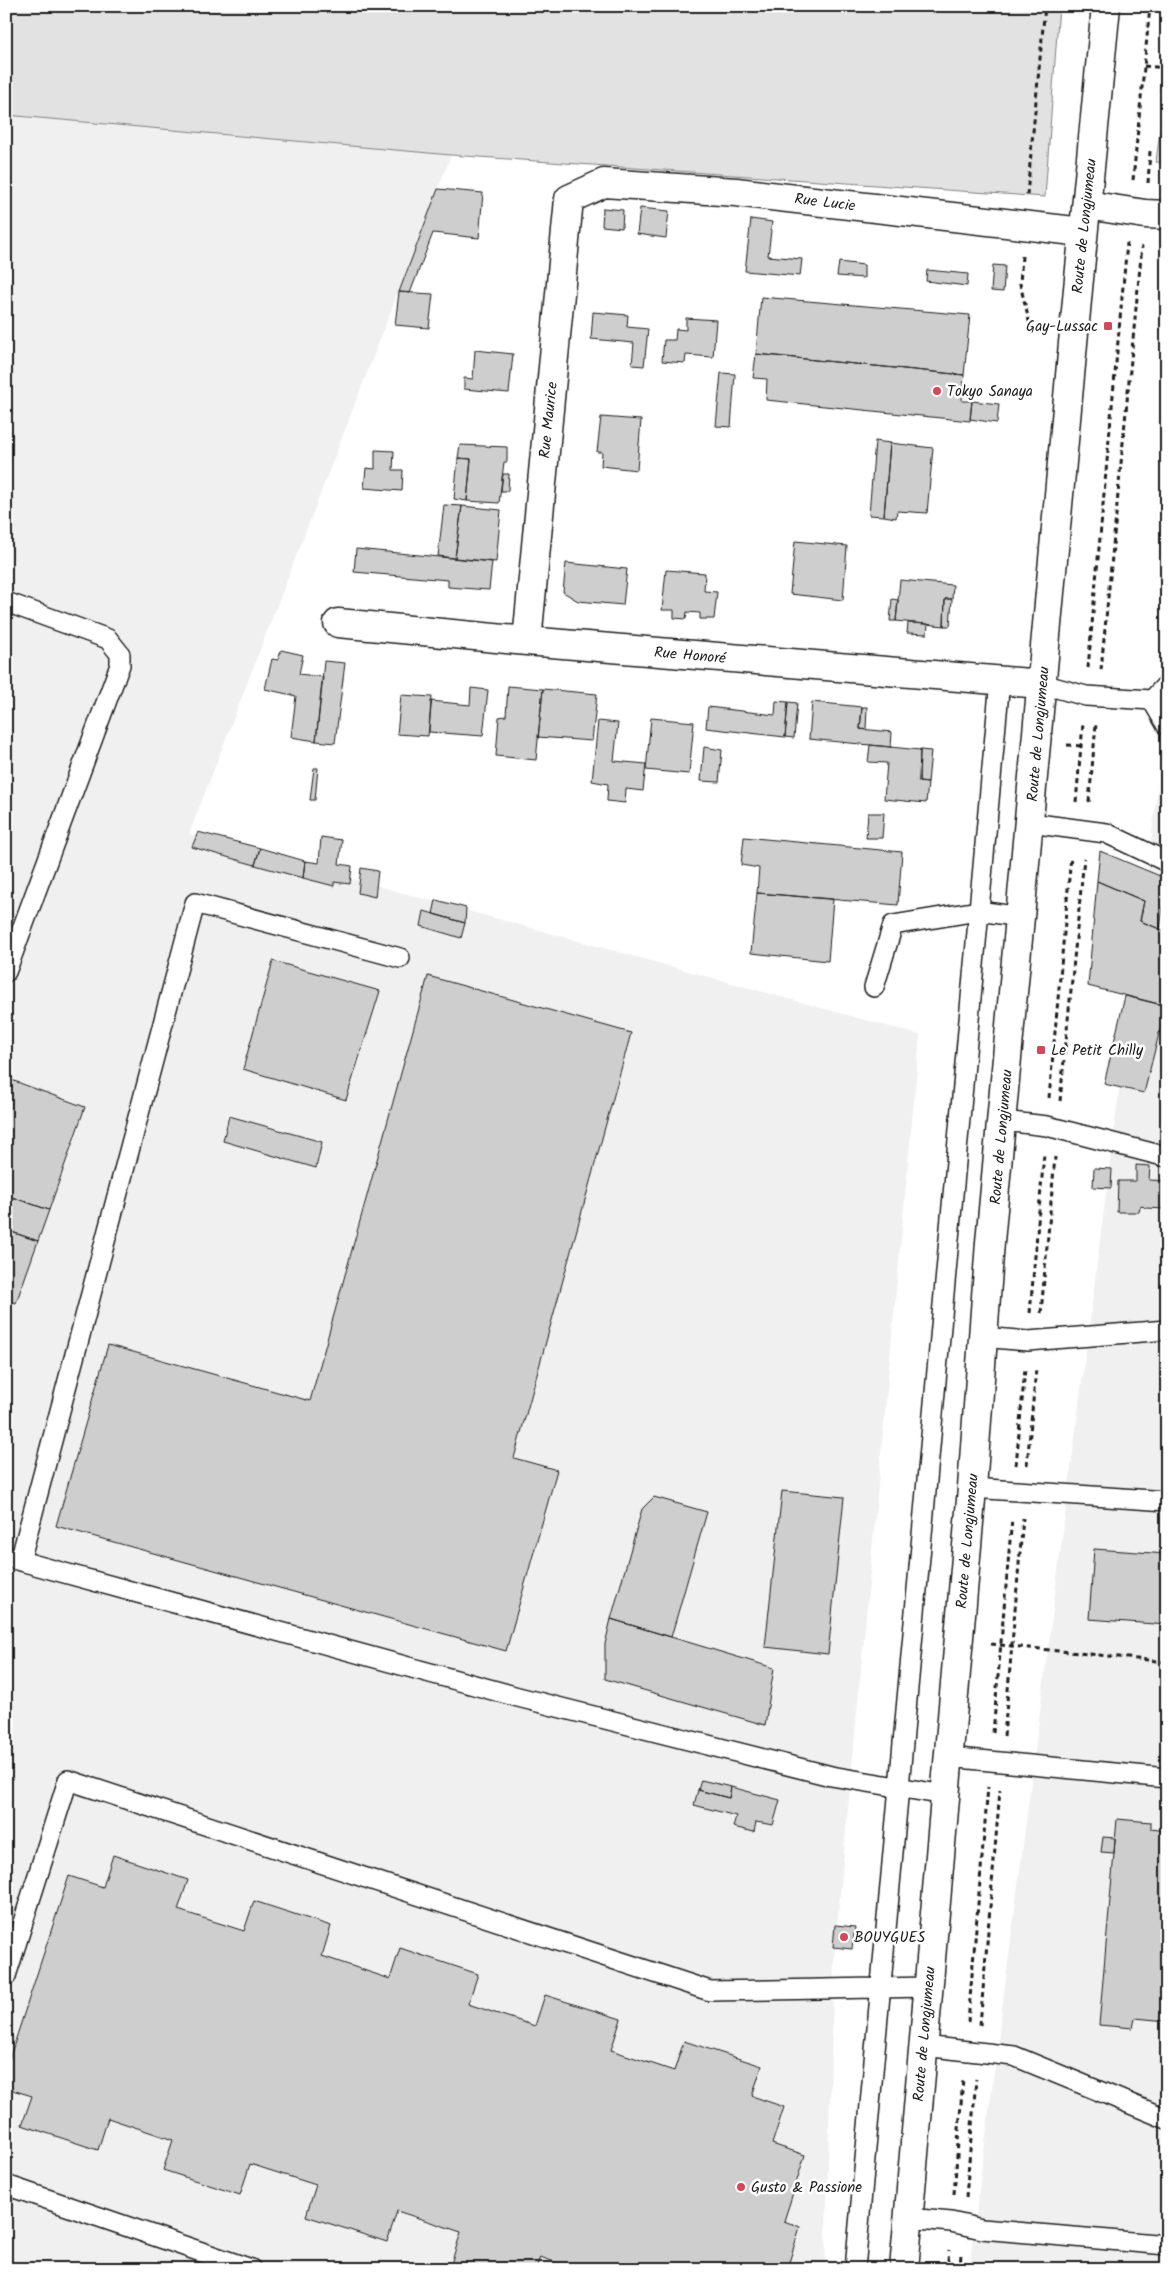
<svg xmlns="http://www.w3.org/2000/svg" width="1173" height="2275" font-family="Kalam,sans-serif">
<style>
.built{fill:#f0f0f0}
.green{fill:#e2e2e2;stroke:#7f7f7f}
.building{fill:#cecece;stroke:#1c1c1c}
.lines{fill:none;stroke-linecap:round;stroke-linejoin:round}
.lane-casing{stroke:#1c1c1c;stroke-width:22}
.street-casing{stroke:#1c1c1c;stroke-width:31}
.secondary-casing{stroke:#1c1c1c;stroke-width:31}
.path{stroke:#1c1c1c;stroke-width:3;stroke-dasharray:5 4;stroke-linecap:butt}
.lane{stroke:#fff;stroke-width:19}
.street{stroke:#fff;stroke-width:28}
.secondary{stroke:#fff;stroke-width:28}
.poi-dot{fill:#d1495b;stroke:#fff;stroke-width:2}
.labels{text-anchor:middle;stroke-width:5;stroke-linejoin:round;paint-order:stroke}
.street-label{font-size:15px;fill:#1c1c1c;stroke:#fff}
.poi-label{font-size:15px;fill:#1c1c1c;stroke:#fff;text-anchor:start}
</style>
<rect width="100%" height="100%" fill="#fff"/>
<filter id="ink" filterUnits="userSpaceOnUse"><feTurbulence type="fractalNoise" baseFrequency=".02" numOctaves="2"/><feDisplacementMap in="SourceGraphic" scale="10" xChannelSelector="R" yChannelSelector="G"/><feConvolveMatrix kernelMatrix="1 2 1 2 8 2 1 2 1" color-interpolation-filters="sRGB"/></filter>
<g filter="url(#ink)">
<path class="built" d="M6 115 451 155 189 834 920 1035 834 1959 825 2269H6Z
M1167 715V2269H970L971 2253Z"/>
<path class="green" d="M6 6H1059L1045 197 451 155 6 115Z
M1167 74V163L1156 162Z"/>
<path class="building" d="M1161 79H1167L1166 93 1160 92Z
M438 189 483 193 479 238 433 233 410 293 399 292Z
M603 208 623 210 622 228 602 226Z
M640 208 669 211 666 238 637 234Z
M751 219 772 222 768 256 802 259 800 276 745 271Z
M839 262 864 265V278L837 276Z
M993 265 1005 266 1003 292 991 291Z
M927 270 968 274 967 286 926 281Z
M399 292 433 294 429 328 395 325Z
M761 297 970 315 964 375 756 354Z
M593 312 628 315 627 327 648 329 644 366 632 365 634 343 591 339Z
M686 318 716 320 713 357 686 355 685 363 662 361 664 340H675L676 329 686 330Z
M475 350 513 354 509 393 464 389V378L473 379Z
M756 354 964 375 962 401H972L970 421 766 400 767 379 753 378Z
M721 373 735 374 731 427 716 426Z
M972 401 999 404 997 423 970 419Z
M601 417 641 420 637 470 601 466 602 452H597Z
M875 441 890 443 884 516 869 515Z
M890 443 933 448 927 513 897 511 896 518 884 516Z
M460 445 507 447V462H504L499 503 467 501 471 459 458 458Z
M375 450 394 451 393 470H403L402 491 364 488 366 468 375 469Z
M458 458 471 459 467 501 454 499Z
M503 474H509L508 491H501Z
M444 505 462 506 455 558 438 556Z
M462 506 501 510 496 562 455 558Z
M795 541 847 546 843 600 790 594Z
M356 549 492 562 489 590 448 587V580L354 572Z
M566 563 627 569 623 605 578 601 563 592Z
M666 570 705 573 704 591 717 592 714 619H700V613L687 612 686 619 674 618V610H662Z
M900 580 953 585 952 599H945L944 626 896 621Z
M892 599 898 600 896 621H890Z
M945 599H952L950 626H944Z
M908 623 928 624 927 634 907 633Z
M281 650 303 655 299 674 323 677 316 741 291 737 296 696 265 689 272 659 278 660Z
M324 661 345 663 335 743 316 741Z
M508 686 543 689 536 760 496 756 499 717 506 716Z
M471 688 488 690 483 736 429 732 431 701 470 705Z
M543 689 597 694 592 741 538 737Z
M401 695 432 697 428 736 397 734Z
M776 701 788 702 785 737 706 728 708 707 775 715Z
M788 702 797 703 794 738 785 737Z
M812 702 862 707 860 729 892 732 891 747 809 739Z
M862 707H867L866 730 860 729Z
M651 718 694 722 689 774 646 770Z
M598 721 618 723 614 761 646 764 643 791 626 789 625 803 607 801 608 784 592 781Z
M870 745 920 750 919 782 928 783 926 803 884 799 887 763 868 762Z
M704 747 722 750 719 782 701 781Z
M920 750 931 751 928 783 919 782Z
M314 768H318L315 800H310Z
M868 813H884L882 838H866Z
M198 832 260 848 255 865 192 847Z
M321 837 342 840 339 864 352 866 350 884 334 882V886L303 878 305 861 319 863Z
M744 837 902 852 898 905 757 893 759 868 741 865Z
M260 848 305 861 303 878 255 865Z
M1100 851 1167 879 1160 929 1140 921 1144 901 1097 881Z
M361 868 378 871 375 897 358 893Z
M1097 881 1144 901 1140 921 1167 932V1006L1088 986Z
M757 893 833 899 828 961 751 953Z
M436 900 466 908 465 923 433 914Z
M424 911 465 923 461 938 421 926Z
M273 961 380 991 346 1100 243 1069Z
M428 976 631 1033 514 1458 557 1470 506 1651 56 1526 108 1345 310 1401Z
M1125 996 1166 1006 1144 1093 1104 1084Z
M6 1078 85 1107 49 1210 6 1195Z
M229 1116 322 1142 316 1168 223 1141Z
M1136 1165 1150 1166 1149 1180 1167 1181V1209L1145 1208 1143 1206 1140 1207 1139 1212H1117L1118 1181H1136Z
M1094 1168 1112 1169 1111 1188 1093 1187Z
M6 1195 49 1210 38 1241 6 1230Z
M6 1230 38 1241 16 1303 6 1300Z
M782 1491 844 1497 828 1654 765 1647Z
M654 1497 707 1512 671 1637 611 1619 642 1509Z
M1094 1549 1167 1554V1625L1089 1619Z
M611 1619 774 1668 765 1725 605 1679V1644Z
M701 1780 731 1787 729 1798 698 1790Z
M731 1787 780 1800 773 1825 756 1822 754 1832 733 1827 736 1816 694 1805 698 1790 729 1798Z
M1117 1819 1151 1822V1829L1167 1831V2021L1135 2018 1133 2028 1099 2025Z
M1103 1837 1115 1838 1114 1853 1101 1852Z
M113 1855 188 1880 178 1910 244 1931 254 1901 331 1926 322 1956 390 1979 400 1948 478 1974 468 2004 535 2026 545 1995 621 2019 611 2050 674 2071 684 2041 762 2066 752 2096 784 2107 772 2144 805 2155 784 2221 800 2227 787 2269H575L540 2257 536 2269H465L451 2264 461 2232 397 2211 387 2242 306 2216 316 2185 250 2164 240 2195 163 2170 173 2140 108 2118 98 2150 22 2125 32 2096 6 2088V2069L69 1876 103 1887Z
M835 1925 855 1927 852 1949 833 1947Z"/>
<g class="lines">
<defs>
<path id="lane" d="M6 602 108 639 120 654V665L6 972
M1042 684 1086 696 1152 700
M1152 700 1167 726
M1152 700 1167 684
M1030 823 1106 833 1167 862
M874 987 893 925 978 911 1022 917
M1003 1121 1047 1126 1167 1157
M982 1337 1028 1341 1167 1330
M972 1488 1167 1501
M6 1557 518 1697 831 1776 945 1795
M20 1561 195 903 400 958
M948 1757 1167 1778
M6 1976 68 1780 710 1991 929 1987
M923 2046 1014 2056 1167 2119
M6 2185 251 2269
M908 2218 951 2222 982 2229 1167 2245
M855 2269 1000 680"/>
<path id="street" d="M1087 205 1145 214 1167 215
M338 623 527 641 1042 684
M527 641 569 199 604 183 736 192 1083 232"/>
<path id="secondary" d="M904 2269 972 1488 990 1242 1078 289 1106 6"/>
</defs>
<use href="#lane" class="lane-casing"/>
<use href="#street" class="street-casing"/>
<use href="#secondary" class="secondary-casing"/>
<path class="path" d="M1144 66 1167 68
M1133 180 1150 6
M1148 183 1150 151
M1027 195 1045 6
M1022 256 1020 284 1032 333
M1088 668 1127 243
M1101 670 1142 246
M1067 745 1082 746
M1076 802 1083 724
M1089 802 1096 724
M1049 1098 1071 856
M1060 1101 1084 858
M1030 1313 1044 1154
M1041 1313 1055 1157
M1016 1465 1025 1369
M1027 1465 1036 1369
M991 1644 1167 1662
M993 1733 1012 1518
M1004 1736 1023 1518
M968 2022 988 1787
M980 2025 1000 1790
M954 2194 963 2078
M966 2197 976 2079
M947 2269 949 2250
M960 2269 961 2253"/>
<use href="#lane" class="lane"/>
<use href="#street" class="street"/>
<use href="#secondary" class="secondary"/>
</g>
</g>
<g class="poi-dot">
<rect x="1103" y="321" width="10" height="10" rx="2.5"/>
<circle cx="937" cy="391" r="5"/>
<rect x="1036" y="1045" width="10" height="10" rx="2.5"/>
<circle cx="844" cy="1937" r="5"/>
<circle cx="741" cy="2187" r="5"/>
</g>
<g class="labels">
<g class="street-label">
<text transform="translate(825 202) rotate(7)" y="5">Rue Lucie</text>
<text transform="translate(1084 226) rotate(-84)" y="5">Route de Longjumeau</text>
<text transform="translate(548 420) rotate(-84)" y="5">Rue Maurice</text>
<text transform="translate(690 655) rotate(5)" y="5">Rue Honoré</text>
<text transform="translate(1038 734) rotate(-85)" y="5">Route de Longjumeau</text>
<text transform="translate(1001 1137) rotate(-85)" y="5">Route de Longjumeau</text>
<text transform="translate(967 1541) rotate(-85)" y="5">Route de Longjumeau</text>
<text transform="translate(924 2034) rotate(-85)" y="5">Route de Longjumeau</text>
</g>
<g class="poi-label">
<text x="1098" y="331" text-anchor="end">Gay-Lussac</text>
<text x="947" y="396">Tokyo Sanaya</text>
<text x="1051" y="1055">Le Petit Chilly</text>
<text x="854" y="1942">BOUYGUES</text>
<text x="751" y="2192">Gusto &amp; Passione</text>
</g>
</g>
<rect width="1173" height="2275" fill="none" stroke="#fff" stroke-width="25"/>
<rect x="12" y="12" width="1148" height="2250" fill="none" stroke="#1c1c1c" stroke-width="2" filter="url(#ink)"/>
</svg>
